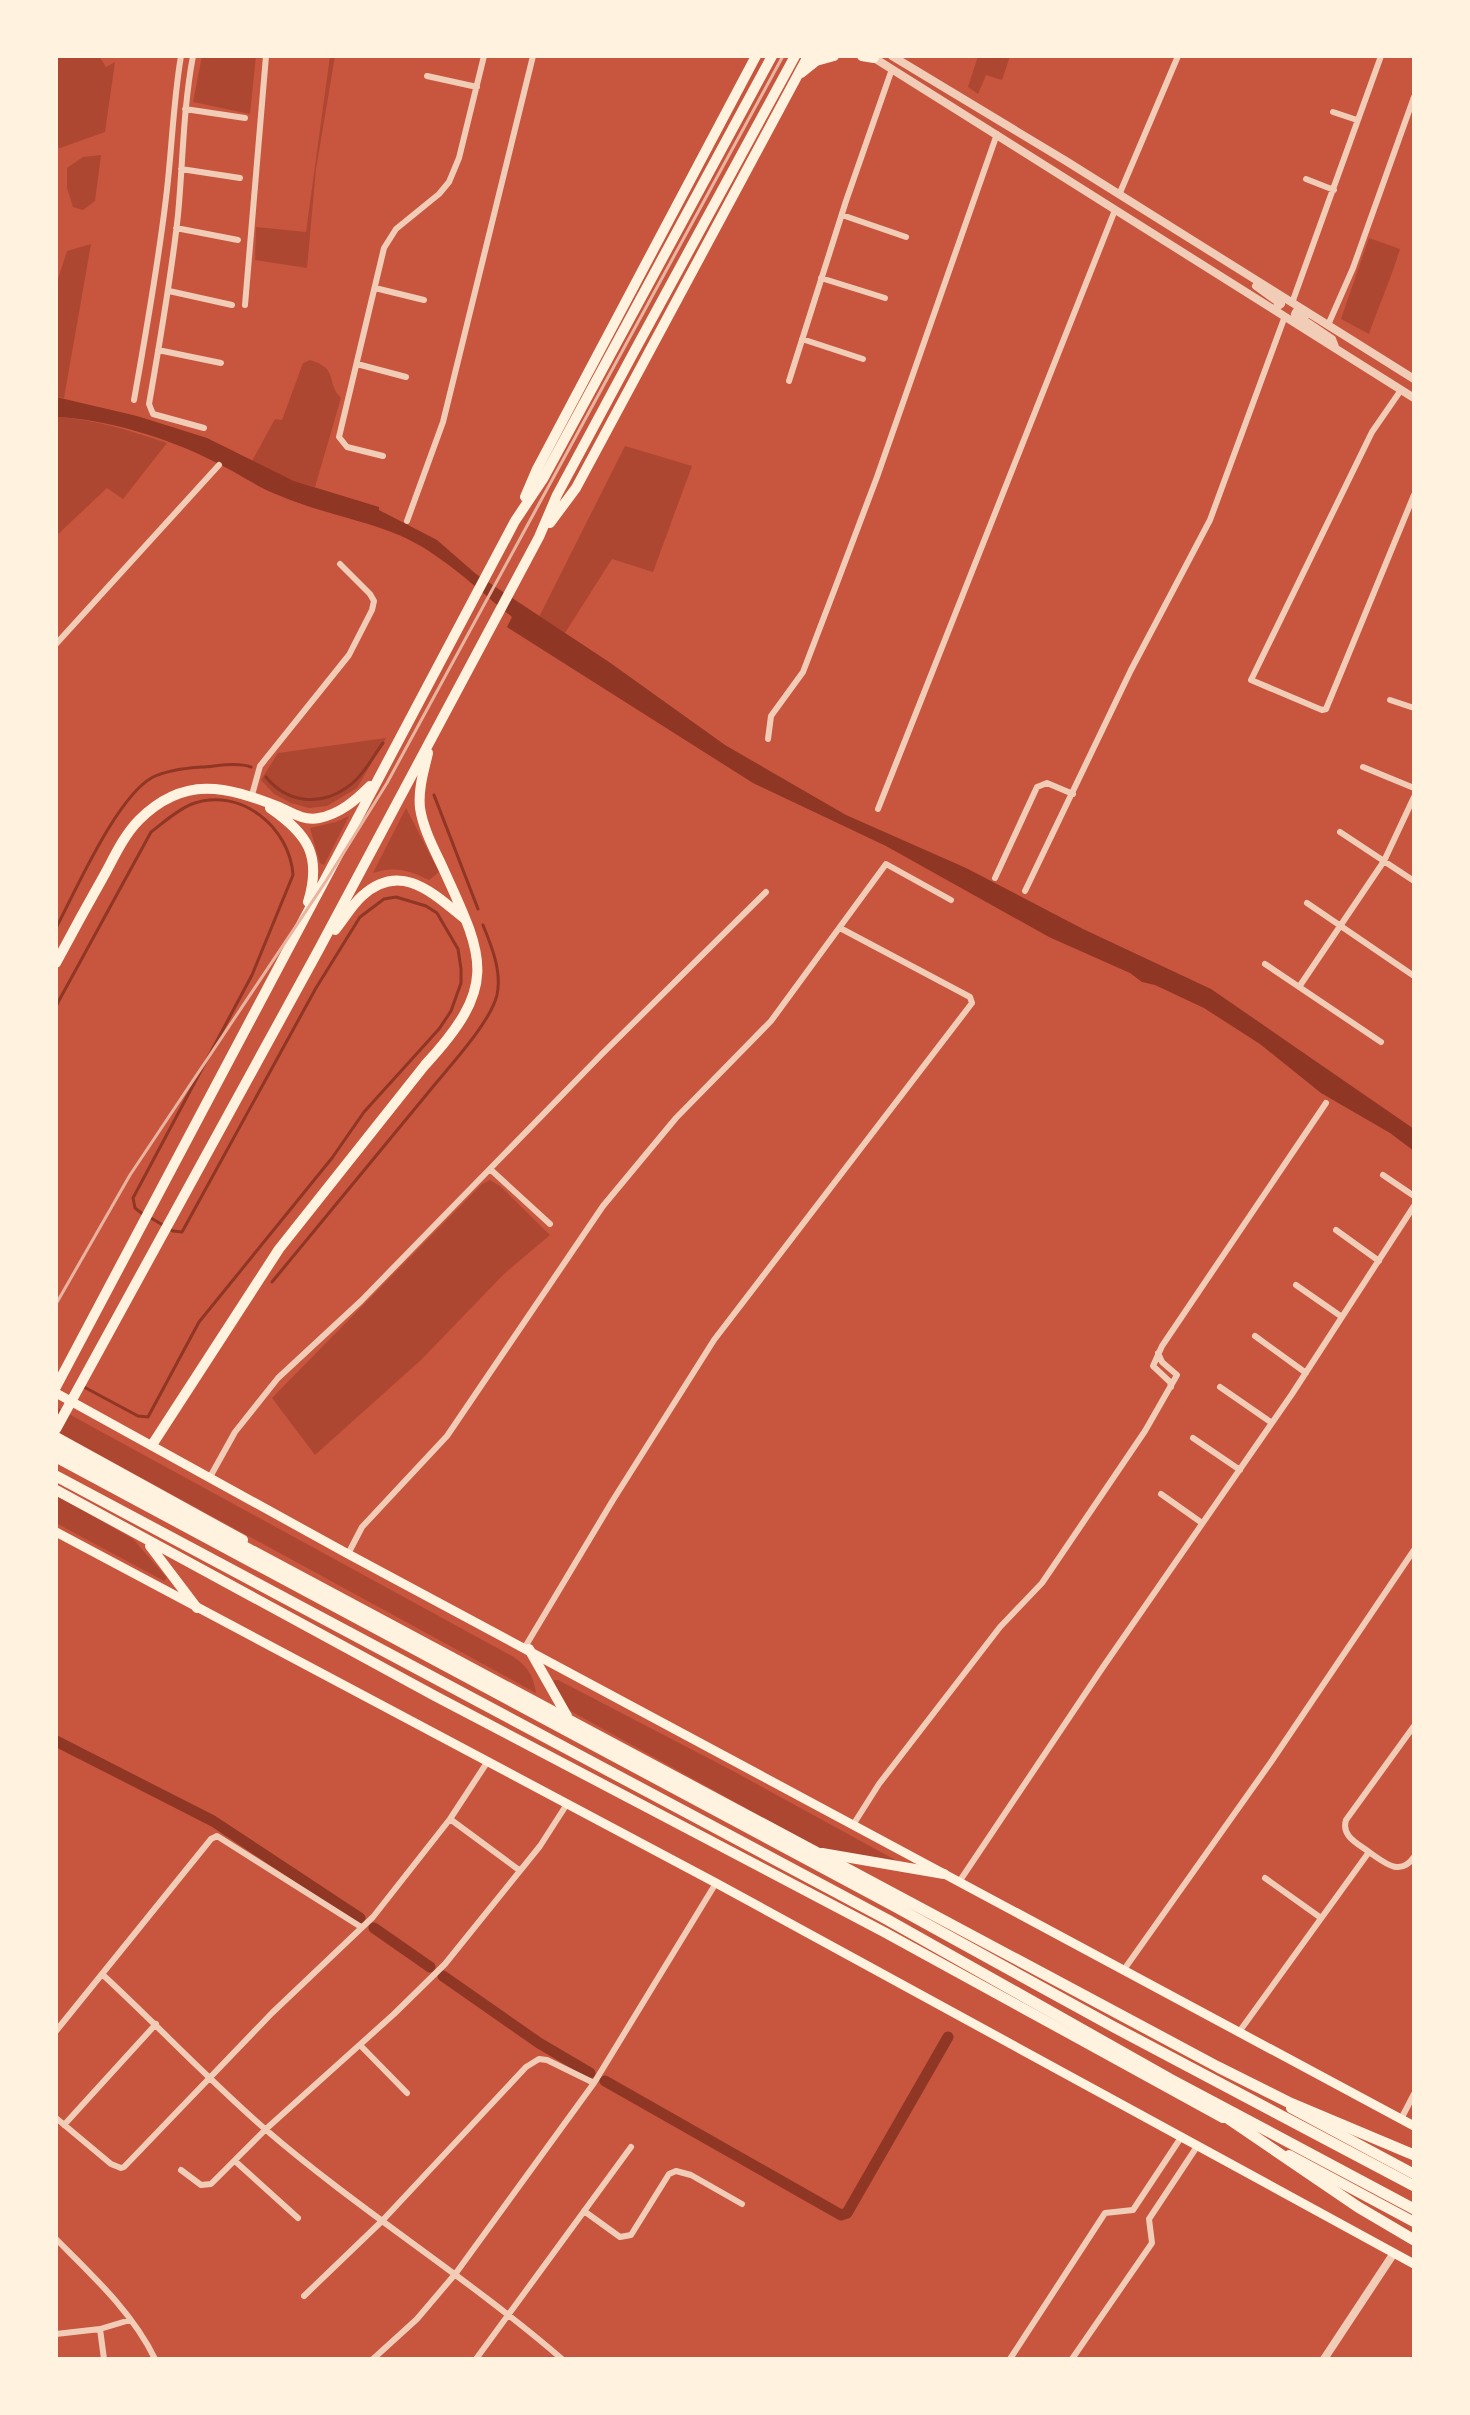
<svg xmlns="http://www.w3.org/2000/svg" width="1470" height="2415" font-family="Commissioner,sans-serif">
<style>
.green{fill:#ae4732}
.water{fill:#8f3625}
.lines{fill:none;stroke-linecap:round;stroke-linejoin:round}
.stream{stroke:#8f3625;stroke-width:3}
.canal{stroke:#8f3625;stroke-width:11}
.minor{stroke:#f1ccb7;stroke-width:6}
.tertiary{stroke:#f1ccb7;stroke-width:8}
.secondary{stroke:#fff3e0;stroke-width:9}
.primary{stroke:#fff3e0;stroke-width:10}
.trunk{stroke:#fff3e0;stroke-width:10}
.motorway{stroke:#fff3e0;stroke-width:11}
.rail{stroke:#e9b49f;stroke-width:3}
</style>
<rect width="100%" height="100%" fill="#c8553d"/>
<path class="green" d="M59 56H99L106 67 115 62 105 132 60 148 56 146V61Z
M202 56H256L250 114 193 102Z
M330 56H335L316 169 307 268 255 260 256 227 306 232Z
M978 56H1010L1002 80 986 75 978 94 968 87Z
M101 155 95 201 83 210 73 207 67 188V168L83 157Z
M1369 238 1400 249C1391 279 1379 305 1369 334L1341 319Z
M91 244 64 398 56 397V285L67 251Z
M310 360C340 369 325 382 341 398L315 487 294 481 252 461 275 419 282 420 303 363Z
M56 417C95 419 131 431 167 443L123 499 107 488 56 536Z
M625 446 692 466 653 572 612 559 565 633 539 617Z
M386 738 357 788 327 806 309 808 291 803 274 794 261 780 278 753Z
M406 808 439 872 429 880C408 870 394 866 373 873Z
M349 816 324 865 320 863 310 828 336 822Z
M490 1180 500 1186 550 1235 504 1274 421 1360 315 1455 272 1398 482 1184Z
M56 1407 512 1656C527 1666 533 1674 536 1693L56 1431Z
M56 1495 133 1539 167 1578 164 1581 56 1523Z
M554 1680H558L733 1771 899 1862 820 1849 567 1709 553 1684Z"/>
<path class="water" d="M56 397 137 416 207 438 294 481 379 507V510L437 540 476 574 609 662 725 745 846 815 966 868 1083 929 1211 989 1414 1129V1151L1390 1133 1321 1093 1260 1044 1204 1008 1155 985 1142 982 1130 973 1049 937 886 846 753 783 507 627 512 617C477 589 441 553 399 535 360 519 317 512 278 495 255 486 235 471 213 461 168 438 106 419 56 417Z"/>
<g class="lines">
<path class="stream" d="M266 777C286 802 319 807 346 788 362 778 372 758 383 743
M434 795 478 909
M56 928C76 890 117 796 153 777 168 770 186 768 202 767 218 766 237 762 251 767
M56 1006 151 832C164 822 177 810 192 804 241 786 290 828 293 875L252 975 133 1198 135 1208 144 1215
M272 1282C324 1219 375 1157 427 1094 446 1070 490 1024 497 995 502 972 492 947 483 925
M84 1387 138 1416 148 1417 199 1322 332 1158 364 1112 439 1029 451 1011 461 983V969L458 949 437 913 426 906 396 897 384 899 360 917 316 988 182 1232 173 1231 151 1218"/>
<path class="canal" d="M56 1741 213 1821 360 1918
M374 1928 430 1967
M443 1976 539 2043 590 2073
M605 2081 841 2215 847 2213 948 2037"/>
<path class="minor" d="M193 56C183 109 183 162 178 215 171 279 160 341 149 404L153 414 204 428
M427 76 477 87
M185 109 245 118
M1333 112 1357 120
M181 169 240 178
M1306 179 1334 190
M1119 195 1178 56
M842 215 906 237
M176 228 238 240
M821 278 885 298
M375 288 424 300
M169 291 232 305
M1292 303 1381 56
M245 305 266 56
M1328 325 1353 268 1414 97
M802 339 863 359
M158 350 221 363
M357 364 406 377
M789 381 846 201 892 69
M1401 390 1372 432 1251 680 1322 710 1326 709 1414 495
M134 400C146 333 158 265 166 198 172 150 173 103 181 56
M383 456 347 447 339 437 384 248 396 229 439 194 449 182 459 158 484 56
M407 521 443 422 533 56
M56 644 219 465
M1390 700 1414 708
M768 739 771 716 803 672 837 583 877 477 997 134
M1363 767 1414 788
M252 795 260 766 349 655 372 610 374 601 370 594 340 564
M878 809 1115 210
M1340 832 1414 881
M995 878 1037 787 1047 783 1073 794
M1025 891 1131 670 1210 520 1285 316
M1307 903 1414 976
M1265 964 1381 1042
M1299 987 1384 861 1414 797
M490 1169 550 1224
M1383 1175 1414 1196
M1336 1230 1379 1261
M1296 1285 1342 1317
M1255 1336 1306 1373
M1171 1387 1170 1382 1153 1366 1162 1346 1326 1103
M1220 1387 1272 1423
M1193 1438 1240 1470
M210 1477 235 1432 278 1378 361 1301 602 1054 766 892
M1161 1494 1202 1523
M348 1554 362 1527 447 1436 603 1206 676 1118 771 1021 886 864 951 900
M525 1647 613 1500 714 1340 972 1003 970 997 840 928
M450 1819 519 1870
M853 1825 879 1784 1000 1627 1042 1583 1145 1431 1177 1375 1162 1362 1158 1353
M1369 1852C1385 1863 1400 1877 1414 1857
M1265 1878 1321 1918
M959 1882 1103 1667 1292 1394 1414 1206
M1123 1971 1271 1762 1414 1550
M102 1974C157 2025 209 2080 265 2129 360 2211 467 2277 562 2359
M56 2031 211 1839 217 1836 361 1927
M1239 2032 1369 1852C1357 1843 1341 1836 1346 1820L1414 1726
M360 2045 407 2093
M56 2118 111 2164 121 2168 124 2167 272 2013 373 1917 450 1819 488 1761
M1401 2119 1414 2094
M64 2125 156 2024
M235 2161 298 2218
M181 2170 201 2185 211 2184 266 2129 394 2014 445 1964 540 1846 567 1804
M584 2211 620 2237 631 2235 669 2174 676 2171 691 2175 742 2204
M56 2239C92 2275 133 2313 155 2359
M304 2296 382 2221 526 2067 539 2059 547 2060 594 2083
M100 2329 104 2359
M56 2334 100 2329 130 2320
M373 2359 417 2319 456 2273 594 2083 716 1883
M476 2359 631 2147
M1010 2359 1105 2213 1133 2210 1182 2136
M1072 2359 1152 2243 1149 2219 1198 2145"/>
<path class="tertiary" d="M871 56 1414 398
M892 56 1066 161 1414 379
M1256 286 1281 304 1274 309
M1307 314 1296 312 1295 314 1332 339 1335 347
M1324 2359 1394 2253"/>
<path class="secondary" d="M56 1393 348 1554 1414 2126
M56 1532 716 1883 1414 2264"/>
<path class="primary" d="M862 56 874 58
M801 73 816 61 834 56
M525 497 537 469 756 56
M550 523 576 488 808 56
M270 808C308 834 322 856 308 902
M335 930C344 919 352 905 362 896 401 860 434 894 465 919
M56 963C72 933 89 902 106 872 115 855 125 834 139 820 184 775 226 786 279 807 292 813 304 821 319 818 340 814 356 800 370 786
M56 1387 515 521 543 479 772 56
M56 1429 318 951 539 537 557 495 635 350 795 56
M152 1445 279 1249 425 1065C500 984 484 958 442 866 433 847 423 828 420 808 418 789 424 770 428 753"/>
<path class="trunk" d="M56 1437 243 1540
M56 1490 435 1696 884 1932 1223 2118
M150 1546 197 1608
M529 1649 567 1716
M822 1853 944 1874
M1291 2108 1414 2174
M1289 2155 1414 2222"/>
<path class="motorway" d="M56 1446 1218 2067 1288 2102 1414 2155
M56 1457 894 1906 1112 2026 1414 2186
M56 1476 888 1920 1170 2079 1414 2209
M1217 2111 1358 2207 1414 2240"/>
<path class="rail" d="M56 1304 130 1175 326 881 387 783 783 56"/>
</g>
<rect width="1470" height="2415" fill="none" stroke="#fff3e0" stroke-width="116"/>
</svg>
